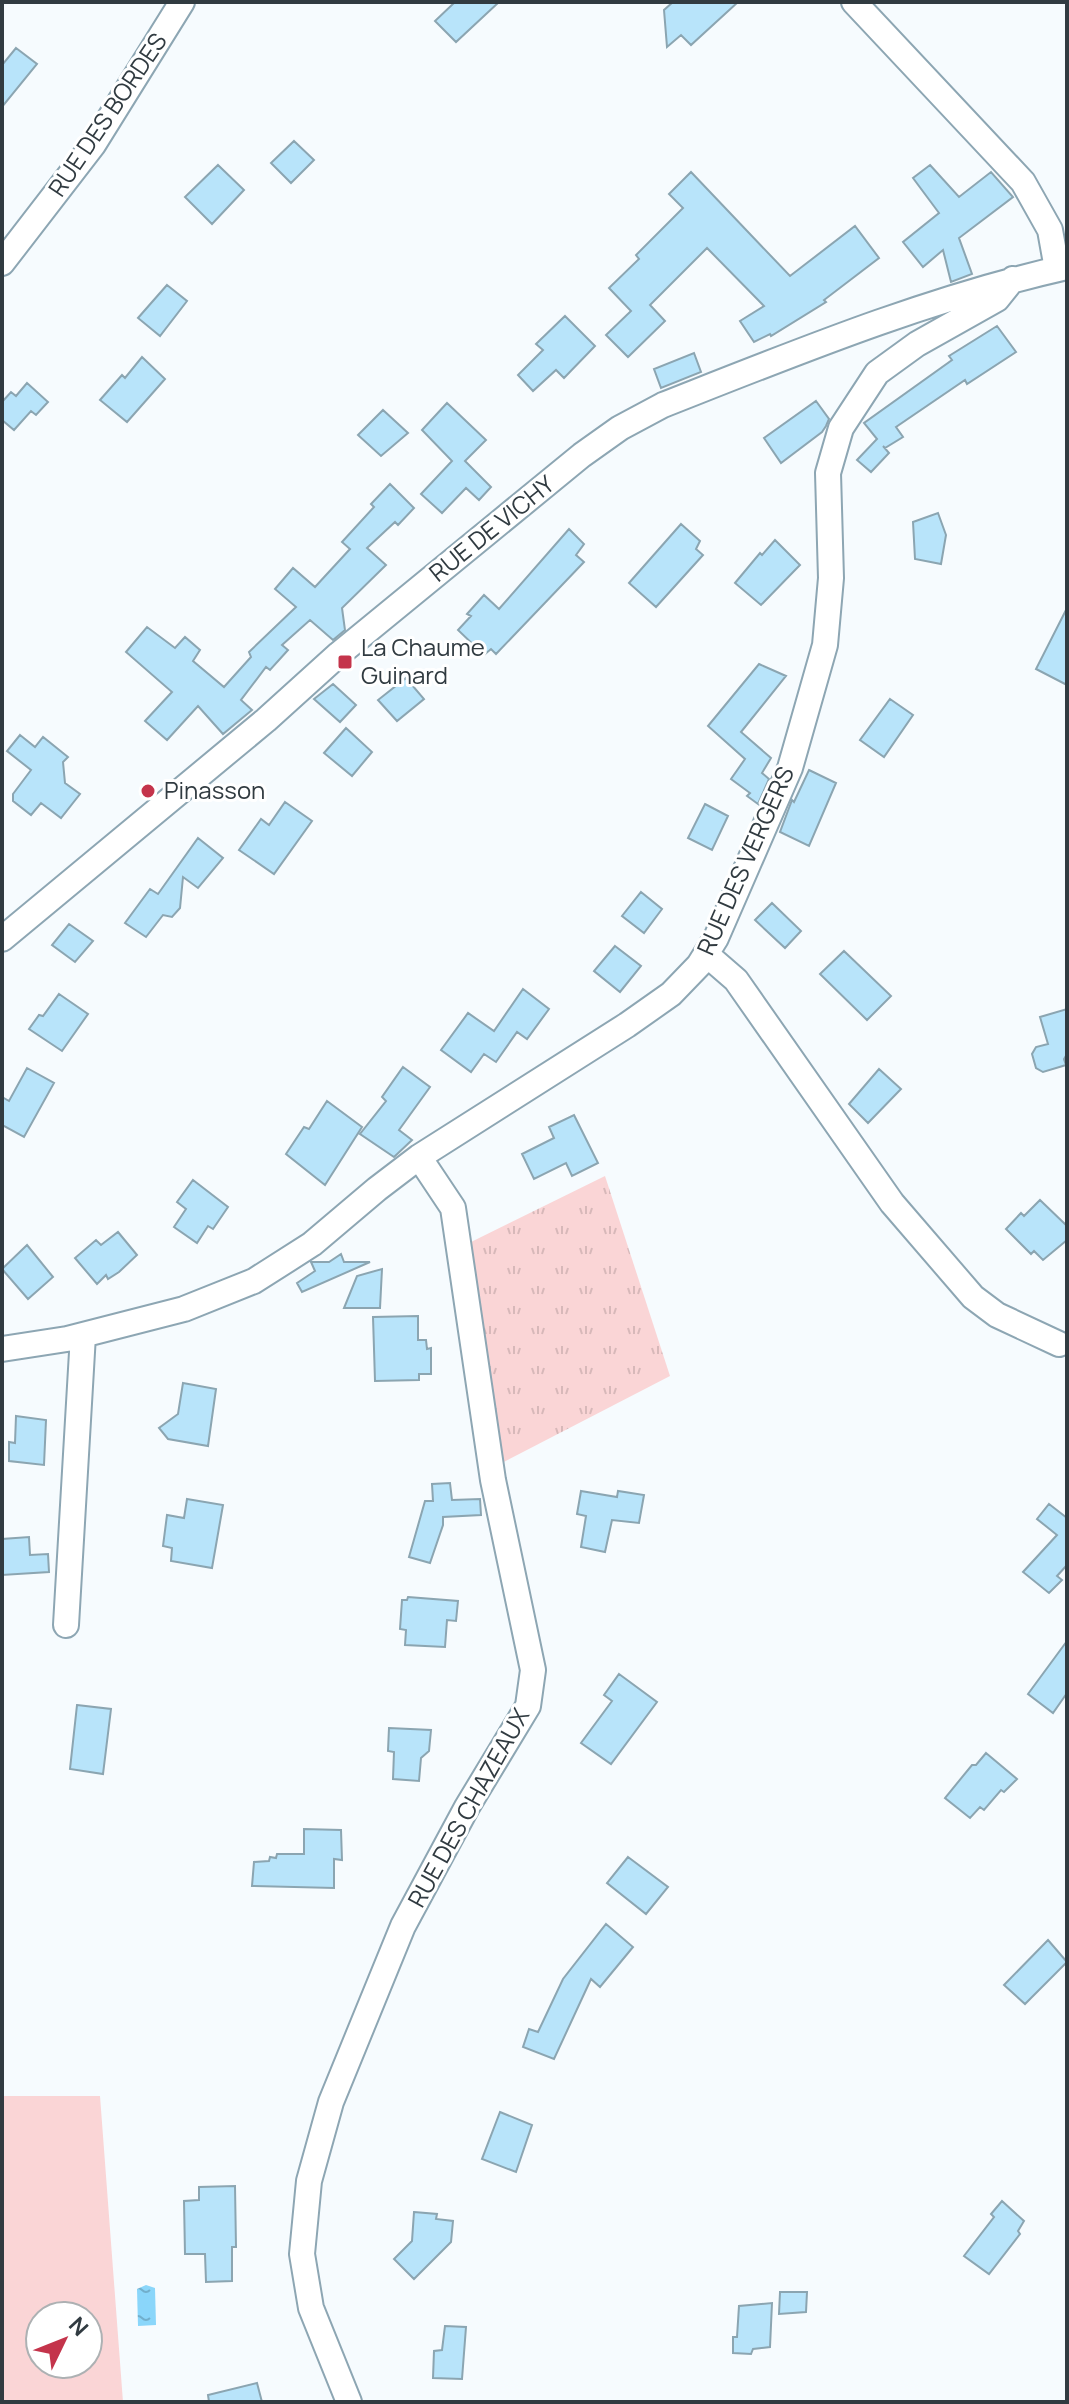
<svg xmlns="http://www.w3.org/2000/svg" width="1069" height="2404" font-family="Manrope,sans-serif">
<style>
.grass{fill:url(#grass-tufts)}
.green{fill:#fad5d6;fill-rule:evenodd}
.water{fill:url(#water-ripples)}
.building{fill:#b8e4fa;stroke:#8ba5b1;stroke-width:2}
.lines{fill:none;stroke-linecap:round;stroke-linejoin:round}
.minor-casing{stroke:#8da6b3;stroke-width:28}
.minor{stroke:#fff;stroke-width:24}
.poi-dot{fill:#c4344b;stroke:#fff;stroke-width:3}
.labels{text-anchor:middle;stroke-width:6;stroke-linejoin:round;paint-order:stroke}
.street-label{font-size:24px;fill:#313b41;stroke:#fff}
.poi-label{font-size:24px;fill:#313b41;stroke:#fff;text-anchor:start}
</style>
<defs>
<pattern id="grass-tufts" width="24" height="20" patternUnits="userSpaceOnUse" patternTransform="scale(2)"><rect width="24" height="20" fill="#fad5d6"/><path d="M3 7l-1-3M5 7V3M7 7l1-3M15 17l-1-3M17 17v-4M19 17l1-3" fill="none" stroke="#d7b8b9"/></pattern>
<pattern id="water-ripples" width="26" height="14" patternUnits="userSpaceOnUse" patternTransform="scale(2)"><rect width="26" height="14" fill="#8ad6fa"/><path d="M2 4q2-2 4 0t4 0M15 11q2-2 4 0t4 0" fill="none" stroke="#71afcc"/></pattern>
</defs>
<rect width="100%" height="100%" fill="#f6fbfe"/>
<path class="grass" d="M605 1176 670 1376 500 1464 469 1243Z"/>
<path class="green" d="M2 2096H100L123 2402H2ZM40 2316H88V2364H40Z"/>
<path class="water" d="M146 2285 155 2288 156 2325 138 2326 137 2289Z"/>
<path class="building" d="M455 2H499L456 42 435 21Z
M673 2H738L691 45 681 35 667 47 664 10Z
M16 48 37 64 2 107V65Z
M294 141 314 160 291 183 271 163Z
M218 165 244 190 212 224 185 197Z
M930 165 959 197 991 172 1013 197 959 238 972 274 951 282 943 250 923 267 903 242 939 213 913 178Z
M691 172 790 276 855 226 879 258 824 300 826 302 771 336 770 334 754 342 740 321 764 306 707 248 650 305 665 321 628 357 606 335 631 311 609 288 639 259 636 255 683 208 669 194Z
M167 285 187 301 160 336 138 318Z
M565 316 595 346 564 378 556 370 533 391 518 375 543 350 536 344Z
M997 326 1016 352 967 384 965 380 896 427 903 437 885 448 883 446 889 453 871 472 857 460 877 439 864 423 952 360 949 356Z
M694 353 701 372 661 388 654 369Z
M142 357 165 379 127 422 100 400 122 375 125 378Z
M27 383 48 402 36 415 31 411 14 430 2 420V402L11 392 16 396Z
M816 401 829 419 826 426 822 432 781 463 764 438Z
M447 403 486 440 465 461 491 487 479 500 466 488 442 513 421 494 452 461 422 430Z
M383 410 408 433 381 456 358 435Z
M390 484 414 508 398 525 395 522 367 548 386 565 342 608 345 630 333 640 310 620 282 645 288 650 270 670 266 667 241 700 252 710 223 734 198 706 167 740 145 721 172 692 126 652 147 627 175 648 185 637 200 650 193 661 224 687 251 657 249 652 296 607 275 589 293 568 315 587 350 549 342 542 374 507 371 504Z
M938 513 946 535 941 564 915 559 913 522Z
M681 524 700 541 696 549 703 555 656 607 629 583Z
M569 529 584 544 576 555 584 562 496 654 491 649 484 655 458 630 471 616 467 614 484 595 499 609Z
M775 540 800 565 761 605 735 583 760 553 762 555Z
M1067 608V685L1036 669Z
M759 664 786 676 741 732 771 758 762 773 769 779 758 804 747 796 750 793 731 779 745 759 708 726Z
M406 678 424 699 397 721 378 700Z
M333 684 356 705 340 722 314 699Z
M890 699 913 715 884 757 860 740Z
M346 728 372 752 352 776 324 753Z
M20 735 35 747 43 737 68 757 63 762 65 783 80 794 61 818 41 803 31 815 13 801V794L31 770 7 751Z
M809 770 836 783 809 846 780 832 792 800 794 802Z
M285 802 312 821 274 874 239 850 261 819 269 825Z
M705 804 728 816 712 850 688 838Z
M198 838 223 858 198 888 183 877 180 908 172 917 163 915 146 937 125 923 150 889 158 894Z
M641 892 662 909 644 933 622 916Z
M772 903 801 931 785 948 755 920Z
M69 924 93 941 75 962 52 945Z
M615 946 641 966 620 992 594 971Z
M844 951 891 996 867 1020 820 974Z
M523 989 549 1009 527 1039 517 1032 496 1062 484 1054 471 1072 441 1050 468 1013 494 1031Z
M59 994 88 1014 62 1051 29 1029 39 1015 43 1016Z
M1067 1009V1054L1064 1059 1066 1065 1043 1072 1036 1068 1032 1054 1036 1047 1048 1044 1040 1017Z
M403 1067 430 1087 399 1130 412 1140 394 1157 360 1134 386 1101 382 1097Z
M27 1068 54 1083 24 1137 2 1125V1097L9 1101Z
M879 1069 901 1089 868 1123 849 1104Z
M327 1101 362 1127 325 1185 286 1154 304 1127 309 1129Z
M574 1115 598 1163 572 1176 566 1163 534 1179 522 1154 554 1138 549 1127Z
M193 1180 228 1207 213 1229 208 1226 197 1243 174 1227 186 1209 177 1202Z
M1040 1200 1067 1226V1240L1043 1260 1034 1251 1031 1254 1006 1229 1021 1213 1024 1216Z
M118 1232 137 1255 119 1272 108 1279 106 1275 97 1284 75 1258 96 1240 101 1245Z
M27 1245 53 1277 28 1299 2 1269Z
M341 1254 344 1262H370L302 1292 297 1283 315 1271 311 1262H329Z
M382 1269 380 1308H344L357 1276Z
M418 1316V1340H426L427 1349 431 1348V1374H419V1380L375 1381 373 1317Z
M183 1383 216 1389 208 1446 168 1439 159 1428 178 1414Z
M16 1416 46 1420 44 1465 9 1461V1442L15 1443Z
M450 1483 452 1500 480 1499 481 1515 443 1517V1525L430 1563 409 1557 425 1501H433L432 1484Z
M581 1491 617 1497 618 1491 644 1495 639 1523 612 1520 605 1552 581 1547 586 1516 577 1514Z
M187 1499 223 1505 212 1568 171 1561 172 1548 163 1546 167 1515 184 1518Z
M1049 1504 1067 1518V1565L1057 1576 1062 1580 1049 1593 1023 1572 1057 1535 1037 1519Z
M29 1537 30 1555 48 1554 49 1572 2 1575V1539Z
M408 1597 458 1601 456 1621 447 1620 445 1647 405 1645 406 1630 400 1629 402 1600H407Z
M1067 1641V1693L1053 1713 1028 1694Z
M619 1674 657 1702 611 1764 581 1743 612 1701 604 1695Z
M77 1705 111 1709 103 1774 70 1769Z
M389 1728 431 1730 429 1751 421 1758 419 1781 393 1779 394 1752 388 1751Z
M986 1753 1017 1779 1004 1792 1001 1790 984 1810 980 1807 970 1818 945 1798 972 1765H976Z
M304 1829 341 1830 342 1860 334 1859V1888L252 1886 254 1862 269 1861 270 1857 276 1858 277 1854H304Z
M628 1857 668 1887 646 1914 607 1883Z
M606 1924 633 1947 600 1987 591 1979 554 2059 523 2047 529 2029 538 2032 563 1979Z
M1048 1940 1067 1962 1025 2004 1004 1985Z
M500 2112 532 2125 516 2172 482 2159Z
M235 2186 236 2247H232V2281L206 2282 205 2254H185L184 2201 199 2200V2187Z
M1002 2201 1024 2221 1018 2231 1020 2234 989 2274 964 2256 994 2217 991 2214Z
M414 2212 437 2214 436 2219 453 2221 451 2242 414 2279 394 2259 412 2241Z
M780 2292H807L806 2312 779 2314Z
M772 2303 770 2347 753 2349 751 2354 733 2353V2337H737L739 2306Z
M445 2326 466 2327 462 2379 433 2378 434 2351 442 2350Z
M257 2383 262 2402H209L208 2395Z"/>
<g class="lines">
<defs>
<path id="minor" d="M854 2 1023 182 1050 230 1057 269
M2 263 93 145 182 2
M2 939 266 720 339 654 582 455 620 428 663 405C795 353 929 298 1067 267
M706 954 736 980 892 1203 973 1297 997 1315 1059 1344
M2 1349 67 1339 184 1309 254 1281 312 1244 377 1189 419 1157 627 1025 671 994 699 965 716 938 790 768 825 645 831 578 828 473 841 428 877 373 917 344 997 299 1013 279
M66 1625 83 1335
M349 2402 311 2308 302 2254 309 2181 331 2102 403 1926 467 1807 528 1706 533 1670 493 1480 453 1208 419 1157"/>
</defs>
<use href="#minor" class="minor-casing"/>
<use href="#minor" class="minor"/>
</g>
<g class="poi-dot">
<rect x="337" y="654" width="16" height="16" rx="4"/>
<circle cx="148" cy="791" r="8"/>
</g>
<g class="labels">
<g class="street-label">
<text transform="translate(108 115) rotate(-56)" y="8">RUE DES BORDES</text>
<text transform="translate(492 529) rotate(-39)" y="8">RUE DE VICHY</text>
<text transform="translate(746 861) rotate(-66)" y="8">RUE DES VERGERS</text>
<text transform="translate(469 1808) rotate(-61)" y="8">RUE DES CHAZEAUX</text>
</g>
<g class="poi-label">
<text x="361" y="656">La Chaume<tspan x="361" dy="28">Guinard</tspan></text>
<text x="164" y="799">Pinasson</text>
</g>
</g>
<rect width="1069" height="2404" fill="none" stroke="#313b41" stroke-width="8"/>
<g transform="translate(64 2340) rotate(47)"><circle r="38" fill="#ffffff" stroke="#adb1b3" stroke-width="2"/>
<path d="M0-6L14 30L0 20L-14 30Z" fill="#c4344b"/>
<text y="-12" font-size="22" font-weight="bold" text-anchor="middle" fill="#313b41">N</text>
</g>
</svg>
